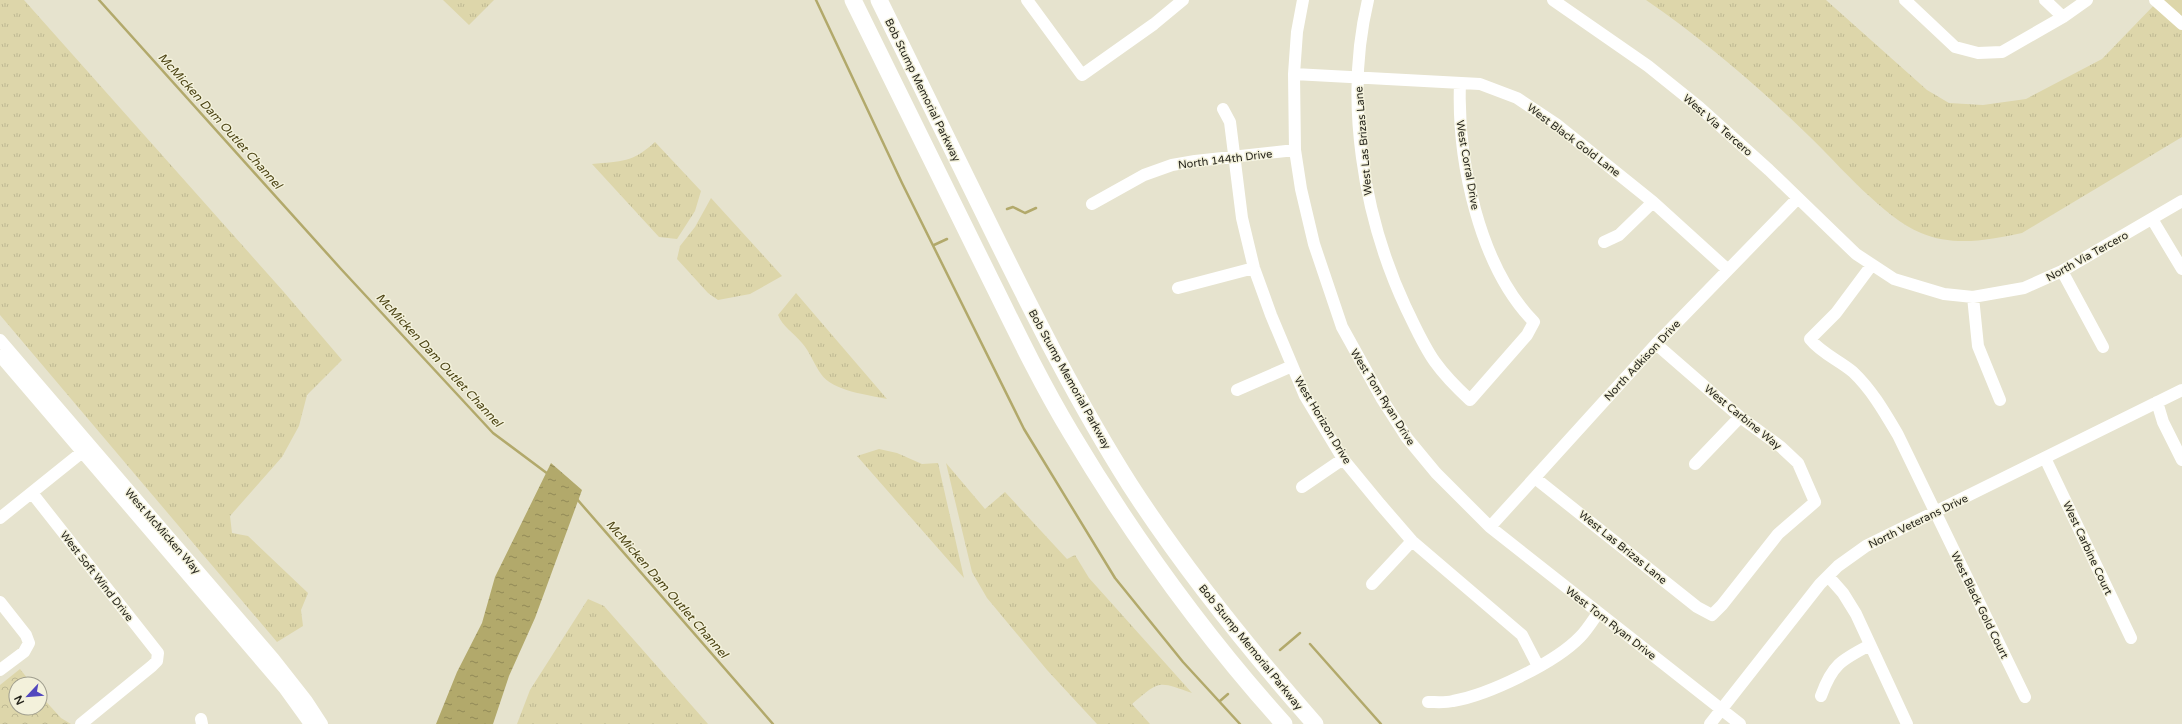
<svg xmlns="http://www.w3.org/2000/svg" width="2182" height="724" font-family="'Varela Round',sans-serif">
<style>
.grass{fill:url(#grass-tufts)}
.forest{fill:url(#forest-crowns)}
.water{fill:url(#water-ripples)}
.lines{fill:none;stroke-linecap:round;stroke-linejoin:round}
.stream{stroke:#b2a96b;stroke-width:2.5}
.minor{stroke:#fff;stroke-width:12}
.highway{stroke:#fff;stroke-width:17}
.labels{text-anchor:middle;stroke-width:3;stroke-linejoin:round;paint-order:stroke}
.street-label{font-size:11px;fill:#26251d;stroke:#f3f1db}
.water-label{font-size:12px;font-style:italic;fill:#4b4313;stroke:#f3f1db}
</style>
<defs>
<pattern id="grass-tufts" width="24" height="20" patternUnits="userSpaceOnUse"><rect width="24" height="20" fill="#ddd6aa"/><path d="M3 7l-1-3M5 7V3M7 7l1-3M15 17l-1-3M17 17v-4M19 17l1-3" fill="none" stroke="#beb892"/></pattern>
<pattern id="forest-crowns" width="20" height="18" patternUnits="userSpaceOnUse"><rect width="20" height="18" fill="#ddd6aa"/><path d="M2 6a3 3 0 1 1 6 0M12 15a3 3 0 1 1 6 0" fill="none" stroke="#beb892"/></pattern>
<pattern id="water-ripples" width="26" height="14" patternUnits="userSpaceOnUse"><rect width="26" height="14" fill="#b2a96b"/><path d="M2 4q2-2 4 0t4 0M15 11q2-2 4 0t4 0" fill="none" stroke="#918957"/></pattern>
</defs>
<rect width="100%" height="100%" fill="#e6e3ce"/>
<path class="grass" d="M0 0H24L283 291 342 360 307 395 299 426 282 457 230 516 232 533 248 536 308 593 301 610 303 626 277 642 0 315Z
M443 0H494L469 25Z
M1646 0H1826L1927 90 1949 103 1983 105 2026 99 2102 59 2159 0H2182V137L2022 233C1989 240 1954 247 1921 233 1884 218 1838 164 1809 136 1759 87 1704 40 1646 0Z
M655 142 701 191 695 211 677 239 659 237 592 164C622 161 632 163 655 142Z
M711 198 782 276 750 294 718 300 708 293 677 259 680 246 695 227Z
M796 293 887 399C869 395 832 391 821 374 814 364 810 352 802 343 793 332 783 327 778 315Z
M879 449 897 453 922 464 938 463 964 578 857 456Z
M946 463 985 509 1005 492 1067 559 1075 555 1089 578 1192 693C1158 681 1160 680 1132 704L1150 724H1097L1047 670 987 598 972 572Z
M588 599 604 606 708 724H517L530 690Z"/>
<path class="forest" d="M20 669 32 684H16V708H40V695L61 718 71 724H0V685Z"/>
<path class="water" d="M551 463 582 490 535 618 509 676 493 724H436L457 672 482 623 495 577Z"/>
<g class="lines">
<path class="stream" d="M99 0 341 269 493 433 548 474
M816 0 902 183 1024 429 1115 578 1183 662 1240 724
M1007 209 1013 207 1025 213 1036 208
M934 245 947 239
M576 498 773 724
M1310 644 1381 724
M1280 650 1300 633
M1220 701 1228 694"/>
<path class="minor" d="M1027 0 1082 75 1154 24 1183 0
M1303 0 1297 32 1294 74 1295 150 1301 189 1314 244 1342 327 1382 399 1407 438 1436 473 1490 527 1740 724
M1368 0C1344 100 1363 216 1406 308 1415 326 1423 345 1435 362 1445 376 1457 388 1470 400L1527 335 1534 322C1479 266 1457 160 1460 83
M1553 0 1648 66 1699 107 1769 170 1856 254 1894 279 1944 294 1973 297 2024 288 2062 271 2182 201
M1905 0 1955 47 1978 53 2002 52 2063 17 2087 0
M2045 0 2063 17
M2155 0 2182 24
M1294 74 1480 84 1517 98 1556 124 1653 202 1728 270
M1223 109 1230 122 1242 218 1254 268 1271 315 1305 396 1343 459 1380 504 1412 541 1522 635 1538 666
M1092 204 1144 175 1172 165 1195 161 1295 150
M2152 219 2182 269
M1604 242 1619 235 1653 202
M1871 266 1836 313 1810 339C1822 354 1839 360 1853 372 1872 390 1885 413 1898 435L2025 697
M2062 271 2103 347
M1178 288 1254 268
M1973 297 1978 346 2000 400
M0 340 274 659 307 701 322 724
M0 356 284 688 310 724
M1237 390 1292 366
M2157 402 2163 422 2182 460
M2045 458 2131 638
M1695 464 1740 417
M1535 478 1697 607 1712 615 1722 605 1778 534 1815 502 1798 463 1781 447 1740 417 1656 344
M1302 487 1343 459
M32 493 158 653 157 661 152 666 81 724
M0 518 86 449
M1490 527 1656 344 1798 198
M1828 576 1843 593 1856 614 1907 724
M1372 584 1412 541
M0 602 26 635 29 643 24 652 0 670
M1821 696C1832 665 1841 660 1870 645
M1428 702C1436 702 1445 703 1453 701 1488 695 1555 663 1580 637 1587 630 1593 620 1598 613
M201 719 202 724
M1710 724 1820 584 1838 566 1866 546 2182 390"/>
<path class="highway" d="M853 0C894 83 934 165 975 248 1006 310 1035 373 1071 433 1133 537 1203 634 1284 724
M879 0C917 77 954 153 992 230 1035 317 1078 403 1130 485 1185 570 1248 648 1315 724"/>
</g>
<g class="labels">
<g class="street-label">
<text transform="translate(923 90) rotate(64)" y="4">Bob Stump Memorial Parkway</text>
<text transform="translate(1718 125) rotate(41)" y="4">West Via Tercero</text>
<text transform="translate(1574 140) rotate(37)" y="4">West Black Gold Lane</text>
<text transform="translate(1363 141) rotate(-95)" y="4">West Las Brizas Lane</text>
<text transform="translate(1225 159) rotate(-7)" y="4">North 144th Drive</text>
<text transform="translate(1468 165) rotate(80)" y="4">West Corral Drive</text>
<text transform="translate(2087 256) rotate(-29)" y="4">North Via Tercero</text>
<text transform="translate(1642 360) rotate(-47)" y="4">North Adkison Drive</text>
<text transform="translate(1070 379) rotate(61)" y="4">Bob Stump Memorial Parkway</text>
<text transform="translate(1383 397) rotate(58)" y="4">West Tom Ryan Drive</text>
<text transform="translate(1743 417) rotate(39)" y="4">West Carbine Way</text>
<text transform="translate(1323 420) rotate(59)" y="4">West Horizon Drive</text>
<text transform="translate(1918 521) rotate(-26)" y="4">North Veterans Drive</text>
<text transform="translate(163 531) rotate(49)" y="4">West McMicken Way</text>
<text transform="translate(1623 547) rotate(39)" y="4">West Las Brizas Lane</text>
<text transform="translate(2088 548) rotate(65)" y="4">West Carbine Court</text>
<text transform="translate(97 576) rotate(52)" y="4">West Soft Wind Drive</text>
<text transform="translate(1980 605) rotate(64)" y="4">West Black Gold Court</text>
<text transform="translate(1611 623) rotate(38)" y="4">West Tom Ryan Drive</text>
<text transform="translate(1251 647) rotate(51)" y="4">Bob Stump Memorial Parkway</text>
</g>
<g class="water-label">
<text transform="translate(220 121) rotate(48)" y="4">McMicken Dam Outlet Channel</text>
<text transform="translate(439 360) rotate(47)" y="4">McMicken Dam Outlet Channel</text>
<text transform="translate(667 589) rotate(49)" y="4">McMicken Dam Outlet Channel</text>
</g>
</g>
<g transform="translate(28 696) rotate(244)"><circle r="19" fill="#f3f1db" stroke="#a19f8f"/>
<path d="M0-3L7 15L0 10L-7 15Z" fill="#5147be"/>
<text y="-6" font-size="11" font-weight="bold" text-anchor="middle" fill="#26251d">N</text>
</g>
</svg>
